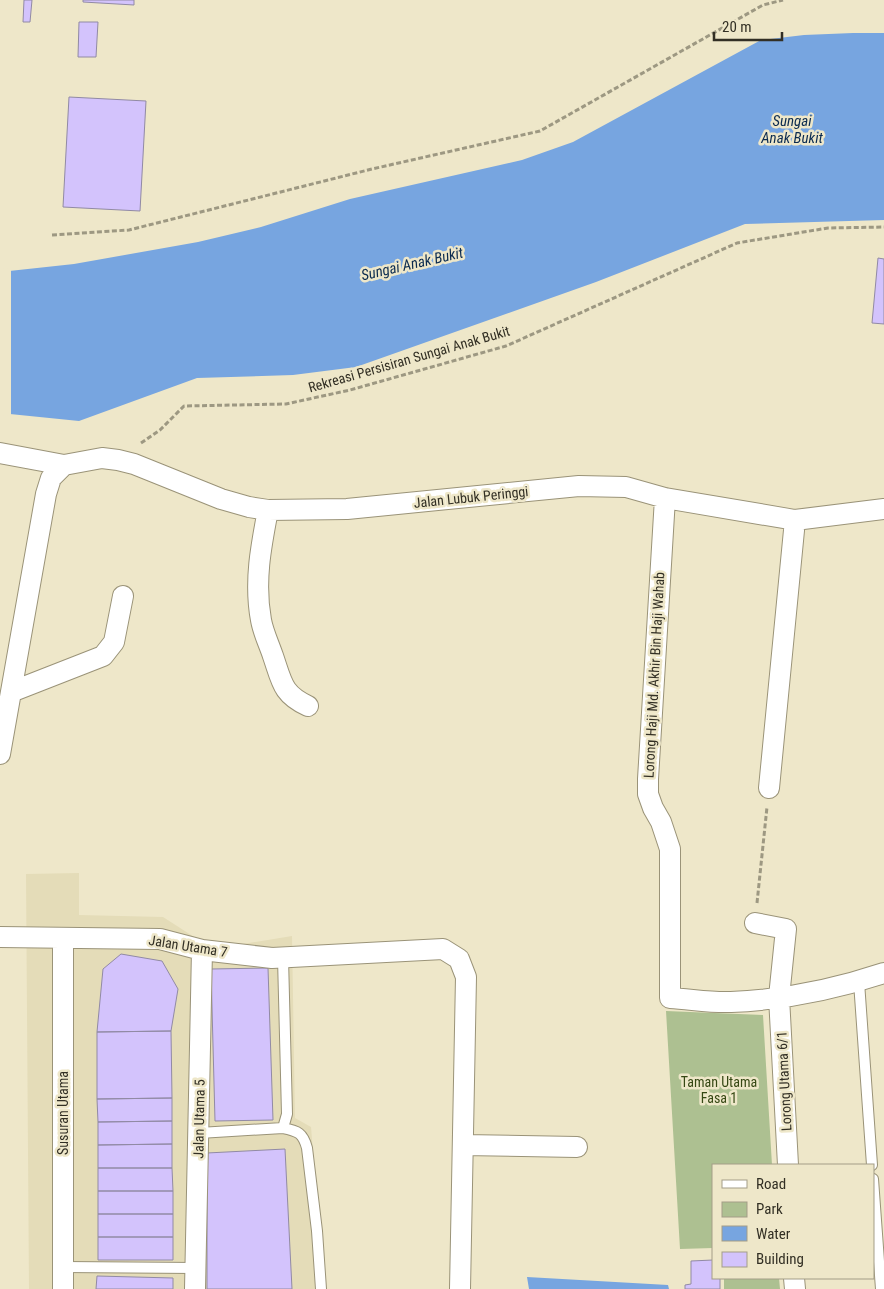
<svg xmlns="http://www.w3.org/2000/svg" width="884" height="1289" font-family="'Roboto Condensed',sans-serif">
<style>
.built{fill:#e4dcb8}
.green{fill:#adc091}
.water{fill:#77a5e0}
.pier{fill:#eee7c9}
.building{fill:#d3c3fc;stroke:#918aa4}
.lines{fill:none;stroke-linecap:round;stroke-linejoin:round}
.service-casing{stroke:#9a9378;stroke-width:12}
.minor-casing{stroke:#9a9378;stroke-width:22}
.path{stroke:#9d9882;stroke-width:3;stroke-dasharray:5 2.5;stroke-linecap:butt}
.service{stroke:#fff;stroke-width:10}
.minor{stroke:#fff;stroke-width:20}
.labels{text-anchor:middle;stroke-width:5;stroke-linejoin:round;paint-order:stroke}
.street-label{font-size:14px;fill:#322f24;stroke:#eee7c9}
.park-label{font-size:14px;fill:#364814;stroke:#eee7c9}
.water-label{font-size:15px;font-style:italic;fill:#0a2a4f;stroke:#eee7c9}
</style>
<rect width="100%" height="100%" fill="#eee7c9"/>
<path class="built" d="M79 873V915L163 917 202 942 230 946 292 936 295 1118 311 1127 324 1289H29L26 874Z"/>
<path class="green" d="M666 1011 763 1015 772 1165H713V1248L680 1249Z
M724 1278H779L780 1289H724Z"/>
<path class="water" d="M853 33H884V220L745 224 596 282 356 367 293 375 197 378 79 421 0 413V272L74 264 198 242 261 227 350 199 522 160 573 142 761 40 804 35Z
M527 1277 668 1285 669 1289H529Z"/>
<path class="pier" d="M11 268V416L0 415V269Z"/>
<path class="building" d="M24 0H32L30 22H23Z
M83 0H134V5L83 2Z
M79 22H98L96 57H78Z
M69 97 146 101 140 211 63 207Z
M878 258 884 259V324L872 323Z
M121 954 162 961 178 989 171 1031 97 1032 103 969Z
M268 968 273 1120 215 1121 211 969Z
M171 1031 172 1098 97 1099V1032Z
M172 1098V1121L98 1122 97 1099Z
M172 1121V1144L98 1145V1122Z
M172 1144V1168H98V1145Z
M285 1149 292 1289H207V1153Z
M98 1168H172L173 1191H98Z
M98 1191H173V1214H98Z
M98 1214H173V1237H98Z
M98 1237H173V1260H98Z
M713 1260V1278H720V1289H685V1285L691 1284V1261Z
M97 1276 173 1278V1289H96Z"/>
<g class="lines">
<defs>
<path id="service" d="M283 958 287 1114 283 1128C298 1131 303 1133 307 1148L317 1231 321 1289
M859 982 872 1165
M199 1133 283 1128
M873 1179 881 1289
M63 1267 196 1268"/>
<path id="minor" d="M0 453 64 465 102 458 118 460 134 464 221 499 249 507 268 510 347 509 579 486 626 487 665 498 795 520 884 509
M665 498 648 779V794L653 808 661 822 670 849V998C690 999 711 1003 731 1002 781 1000 836 989 884 973
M268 510C261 546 254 582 261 620 263 632 269 644 273 656 282 682 282 694 308 706
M11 692 103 656 114 642 123 596
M0 754 46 494 51 478 64 465
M769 788 795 520
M755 923 786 929 779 997 788 1165
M0 937 160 939 202 950 272 958 443 949 459 959 466 977 460 1289
M463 1145 577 1147
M794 1278 795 1289
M63 1289V938
M195 1289 202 950"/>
</defs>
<use href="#service" class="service-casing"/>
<use href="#minor" class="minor-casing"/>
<path class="path" d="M52 235 129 230 372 169 540 131 763 5 783 0
M141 443 160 430 184 406 286 404 350 390 506 346 737 243 828 228 884 227
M757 903 767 807"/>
<use href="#service" class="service"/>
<use href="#minor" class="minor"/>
</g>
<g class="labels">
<g class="street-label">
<text transform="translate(409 359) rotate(-16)" y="5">Rekreasi Persisiran Sungai Anak Bukit</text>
<text transform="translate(471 497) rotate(-6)" y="5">Jalan Lubuk Peringgi</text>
<text transform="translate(654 675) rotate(-87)" y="5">Lorong Haji Md. Akhir Bin Haji Wahab</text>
<text transform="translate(188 946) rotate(9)" y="5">Jalan Utama 7</text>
<text transform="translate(784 1081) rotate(-93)" y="5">Lorong Utama 6/1</text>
<text transform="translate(63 1113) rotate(-90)" y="5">Susuran Utama</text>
<text transform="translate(199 1119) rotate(-89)" y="5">Jalan Utama 5</text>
</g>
<g class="park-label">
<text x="719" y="1087">Taman Utama<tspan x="719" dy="16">Fasa 1</tspan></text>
</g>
<g class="water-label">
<text x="792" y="126">Sungai<tspan x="792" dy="17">Anak Bukit</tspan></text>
<text transform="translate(412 264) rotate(-13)" y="5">Sungai Anak Bukit</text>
</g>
</g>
<rect x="712" y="1164" width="162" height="115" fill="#eee7c9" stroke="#a39d87"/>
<rect x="722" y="1180" width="25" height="8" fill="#ffffff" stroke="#a39d87"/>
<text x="756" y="1189" font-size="15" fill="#322f24">Road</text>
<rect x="722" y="1202" width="25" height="15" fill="#adc091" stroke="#a39d87"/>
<text x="756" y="1214" font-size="15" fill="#322f24">Park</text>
<rect x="722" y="1226" width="25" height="15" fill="#77a5e0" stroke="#a39d87"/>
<text x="756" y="1239" font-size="15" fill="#322f24">Water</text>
<rect x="722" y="1252" width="25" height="15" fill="#d3c3fc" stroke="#a39d87"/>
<text x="756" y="1264" font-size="15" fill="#322f24">Building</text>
<path d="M714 32v8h68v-8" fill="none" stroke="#322f24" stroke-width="2.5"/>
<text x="722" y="32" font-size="15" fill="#322f24" stroke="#eee7c9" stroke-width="4" paint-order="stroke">20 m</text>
</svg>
